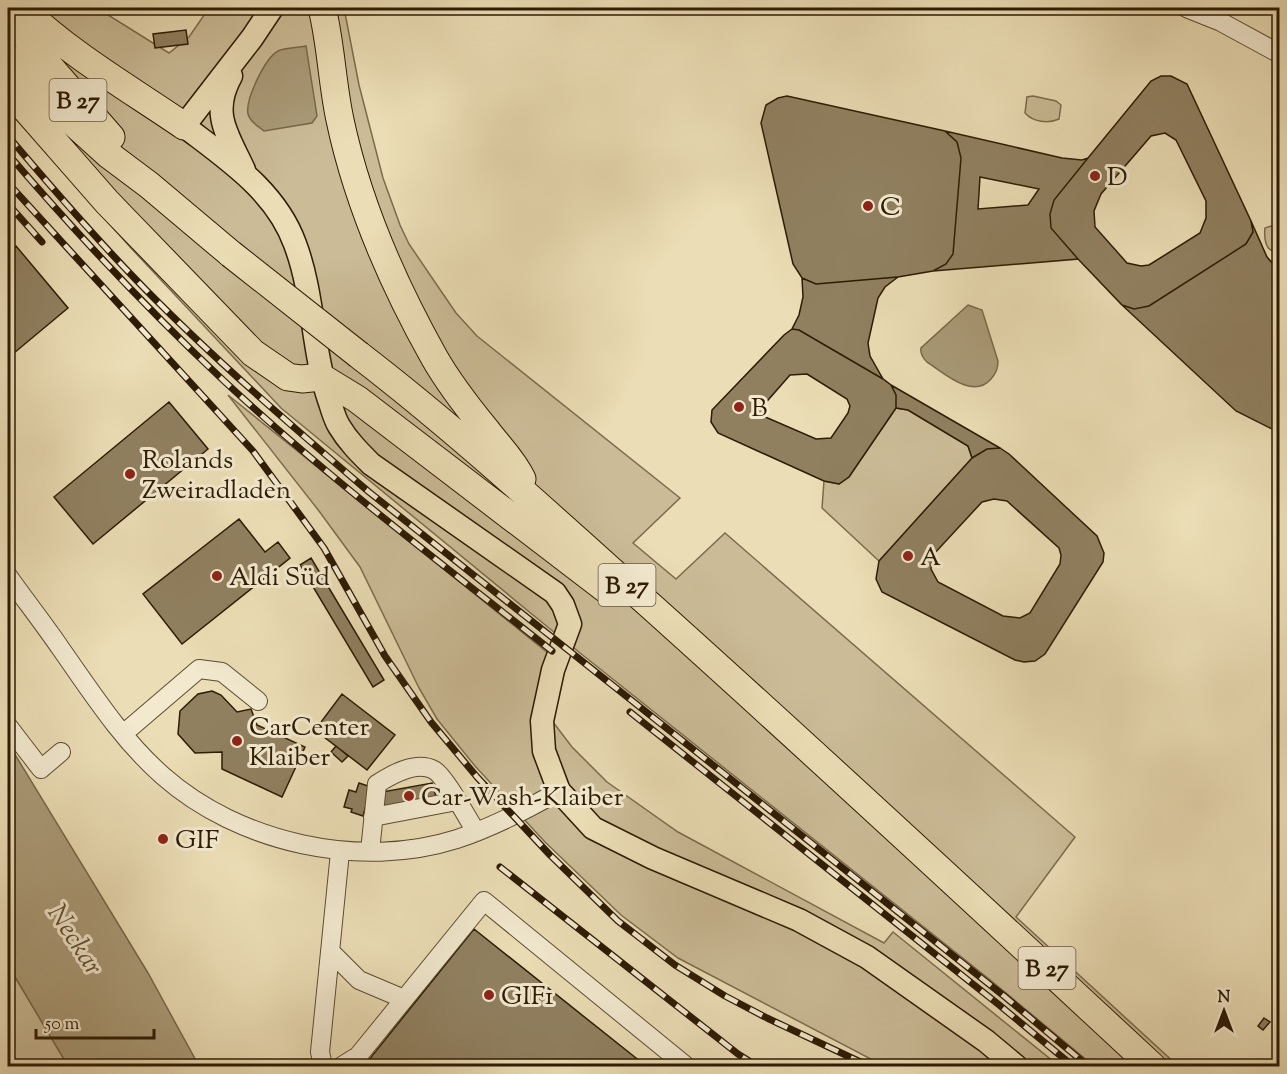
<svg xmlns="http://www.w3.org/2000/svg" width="1287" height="1074" font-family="'Sorts Mill Goudy',serif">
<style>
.green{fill:#cbbc97;stroke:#7c6c4d;stroke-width:1.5}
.water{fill:#aa9b78;stroke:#786849;stroke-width:1.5}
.building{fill:#908060;stroke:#2d1b03;stroke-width:1.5;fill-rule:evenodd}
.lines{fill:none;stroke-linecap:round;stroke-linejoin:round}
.minor-casing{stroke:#5c4c30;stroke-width:20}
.major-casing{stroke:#2d1b03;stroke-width:25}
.highway-casing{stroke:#2d1b03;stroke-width:29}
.minor{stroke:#f2e9cf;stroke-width:18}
.major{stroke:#ebddb5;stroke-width:22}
.highway{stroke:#ebddb5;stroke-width:27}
.rail-casing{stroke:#2d1b03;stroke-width:7}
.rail{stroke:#f2e9cf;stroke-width:4.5;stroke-dasharray:14;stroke-linecap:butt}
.highway-bridge-casing{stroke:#2d1b03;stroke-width:29;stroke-linecap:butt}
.highway-bridge{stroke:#ebddb5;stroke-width:27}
.poi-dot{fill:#8f2418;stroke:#f2e9cf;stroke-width:2}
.labels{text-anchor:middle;stroke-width:6;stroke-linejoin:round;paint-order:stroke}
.shield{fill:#f2e9cf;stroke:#685940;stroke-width:1.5}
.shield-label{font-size:24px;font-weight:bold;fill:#2d1b03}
.poi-label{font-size:26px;fill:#2d1b03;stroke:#f2e9cf;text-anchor:start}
.water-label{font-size:27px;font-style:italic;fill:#5f4e32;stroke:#f2e9cf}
</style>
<rect width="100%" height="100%" fill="#ebddb5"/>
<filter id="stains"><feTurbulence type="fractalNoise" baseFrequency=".00333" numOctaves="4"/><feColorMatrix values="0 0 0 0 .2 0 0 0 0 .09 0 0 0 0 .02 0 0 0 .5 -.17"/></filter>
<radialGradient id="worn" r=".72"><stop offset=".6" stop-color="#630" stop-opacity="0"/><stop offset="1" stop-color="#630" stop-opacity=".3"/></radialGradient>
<path class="green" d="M8 8H97L169 53 189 37 209 8H344L359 85 383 178 400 225 409 244 456 313 477 336 680 498 633 543 676 579 725 533 1075 837 1016 917 1178 1066H1094L989 979 555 633 281 408 131 248 8 110Z
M1033 96 1056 101 1061 105 1059 119C1048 124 1033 122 1025 113L1027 97Z
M1271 226C1281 231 1282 241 1276 251 1265 252 1264 237 1265 228Z
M228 395 559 662 553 722 572 747 607 782 678 832 884 943 893 932 1059 1066H884L678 958 621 915 545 842 475 766 437 719 419 688 360 567 319 511Z
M896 408 908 410 968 446 972 458 879 561 822 508 824 481 839 484 849 477Z
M8 965 68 1066H10L8 1063Z"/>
<path class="water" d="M306 46 317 116 312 123 264 131C258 126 250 122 248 114 245 100 265 58 278 51 285 47 298 48 306 46Z
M968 305 982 310 998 361C998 369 996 373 991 379 973 400 944 373 927 362 923 358 920 354 921 348Z
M8 743 148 973 199 1066H68L8 965Z"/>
<path class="building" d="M186 30 188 44 155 48 153 34Z
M1161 76H1171L1187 84 1251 221 1253 232 1246 244 1149 306 1134 309 1122 305 1078 259 1051 228 1050 214 1054 200 1088 158 1151 81ZM1165 133 1176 140 1206 201V218L1200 233 1149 265 1141 266 1127 263 1095 227 1094 211 1101 194 1151 136Z
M787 96 945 131 957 142 961 158 953 254 946 264 933 271 898 277 816 284 802 278 793 264 761 123 766 105 778 98Z
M945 131 1062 158 1082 160 1088 158 1054 200 1050 214 1051 228 1078 259 933 271 946 264 953 254 961 158 957 142ZM980 177 1039 189 1028 205 978 209Z
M1251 221 1267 257 1280 272V433L1236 411 1122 305 1134 309 1149 306 1246 244 1253 232Z
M16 246 68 308 8 358V253Z
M898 277 885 287 878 298 868 343 870 356 883 379 799 330 792 329 799 315 803 297 802 278 816 284Z
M792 329 799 330 883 379 891 385 896 395V408L849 477 839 484 824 481 718 433 711 422 712 410 784 335ZM807 374 847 399 850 406 848 413 831 438 816 439 763 416 762 407 790 375Z
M891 385 1000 448 987 449 972 458 968 446 908 410 896 408V395Z
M169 402 208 449 93 544 54 497Z
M1000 448 1009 454 1097 536 1104 553 1103 562 1045 654 1035 661 1024 662 1015 660 882 592 876 579 879 561 972 458 987 449ZM994 499 1007 501 1059 548 1061 555 1060 564 1030 613 1020 618 1003 616 938 582 931 569 932 556 982 502Z
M239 519 265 552 278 542 290 558 182 644 143 594Z
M311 558 384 680 373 687 300 565Z
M212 691 221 695 237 712 251 709 257 725 305 747 282 797 222 769V752L195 753 178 734 180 711 198 694Z
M342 694 395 735 367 770 315 730Z
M336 746 348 756 342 762 331 752Z
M359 783 371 787 363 816 351 812 352 809 344 807 349 790 356 792Z
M432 783 437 800 385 809 382 792Z
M474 929 646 1066H375L368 1061Z
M1264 1018 1270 1022 1263 1030 1258 1026Z"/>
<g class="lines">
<defs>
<path id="minor" d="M1186 8 1221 22 1280 54
M8 576C25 600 44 624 61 649 92 693 122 740 163 776 239 843 360 870 457 839 493 827 526 810 559 791
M8 726 41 769 61 752
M123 734 199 669 222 672 258 701
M373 817 457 801
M370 851 377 784C391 775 416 760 434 770 445 776 468 819 476 832
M330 951 359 980 404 999
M323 1066 320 1052 340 852
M342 1066 358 1056 484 901 686 1066"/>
<path id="major" d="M272 8 252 38 184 126C227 159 276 191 295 244 314 294 312 350 329 400 332 408 334 418 339 426 348 441 359 452 371 464L555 593 563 605 570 624 553 670 542 721 544 751 559 791 593 828 653 858 799 920 867 957 986 1041 1016 1066
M231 76C210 114 228 135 244 170"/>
<path id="highway" d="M22 8C68 53 130 89 184 126
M322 8C331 44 332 83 340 120 358 205 392 282 434 357 448 382 469 409 487 431 499 447 513 460 522 479
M8 14 50 67 111 137
M8 57 56 107 109 155 149 185 231 254
M8 89 107 202 253 353 288 377 302 379 321 377 357 399 607 590
M359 355C458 431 550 516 643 599 815 753 983 909 1152 1066"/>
</defs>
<use href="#minor" class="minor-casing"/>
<use href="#major" class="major-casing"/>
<use href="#highway" class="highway-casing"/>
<use href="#minor" class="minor"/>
<use href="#major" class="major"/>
<use href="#highway" class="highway"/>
<defs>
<path id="rail" d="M8 136C52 188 97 240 145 289 216 361 292 426 369 492L1004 996 1088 1066
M8 154C76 233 147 309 223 380 327 477 441 563 552 651
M8 183 253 451 324 548 385 656 431 722 477 777 550 855 618 921 675 965 725 996 767 1018 869 1066
M8 204 42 242
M630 712 998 1004 1073 1066
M500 867 738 1054 757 1066"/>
</defs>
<use href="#rail" class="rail-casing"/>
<use href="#rail" class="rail"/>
<defs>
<path id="highway-bridge" d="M231 254 359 355"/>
</defs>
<use href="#highway-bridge" class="highway-bridge-casing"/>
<use href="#highway-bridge" class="highway-bridge"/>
</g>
<g class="poi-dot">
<circle cx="1095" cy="176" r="6"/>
<circle cx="868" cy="206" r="6"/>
<circle cx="739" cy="407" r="6"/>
<circle cx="130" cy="474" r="6"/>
<circle cx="908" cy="556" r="6"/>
<circle cx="217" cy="576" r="6"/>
<circle cx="237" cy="741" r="6"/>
<circle cx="409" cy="796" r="6"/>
<circle cx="163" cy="839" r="6"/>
<circle cx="489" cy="995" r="6"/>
</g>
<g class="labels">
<g class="shield">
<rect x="49.5" y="79" width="57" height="42" rx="4.5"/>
<rect x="598.5" y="564" width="57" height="42" rx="4.5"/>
<rect x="1018.5" y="947" width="57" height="42" rx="4.5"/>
</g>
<g class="shield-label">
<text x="78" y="108">B 27</text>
<text x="627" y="593">B 27</text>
<text x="1047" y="976">B 27</text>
</g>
<g class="poi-label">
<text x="1107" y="185">D</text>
<text x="880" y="215">C</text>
<text x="751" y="416">B</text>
<text x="142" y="468">Rolands<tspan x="142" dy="30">Zweiradladen</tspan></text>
<text x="920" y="565">A</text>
<text x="229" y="585">Aldi Süd</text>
<text x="249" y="735">CarCenter<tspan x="249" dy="30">Klaiber</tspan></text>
<text x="421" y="805">Car-Wash-Klaiber</text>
<text x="175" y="848">GIF</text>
<text x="501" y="1004">GIF1</text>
</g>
<g class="water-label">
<text transform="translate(76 939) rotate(57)" y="9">Neckar</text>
</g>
</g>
<rect width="1287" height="1074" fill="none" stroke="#ebddb5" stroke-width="30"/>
<rect x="9" y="9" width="1269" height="1056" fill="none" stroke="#2d1b03" stroke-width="3"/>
<rect x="15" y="15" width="1257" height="1044" fill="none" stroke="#2d1b03" stroke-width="1.5"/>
<g transform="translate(1224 1011)" stroke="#f2e9cf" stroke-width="4.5" paint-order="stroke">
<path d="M0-4.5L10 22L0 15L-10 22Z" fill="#2d1b03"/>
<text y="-9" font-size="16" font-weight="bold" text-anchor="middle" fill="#2d1b03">N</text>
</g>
<path d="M36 1029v9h118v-9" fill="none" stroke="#2d1b03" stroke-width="3"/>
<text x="45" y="1029" font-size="18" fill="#2d1b03" stroke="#f2e9cf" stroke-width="4.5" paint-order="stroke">50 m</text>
<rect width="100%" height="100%" filter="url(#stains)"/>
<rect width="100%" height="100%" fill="url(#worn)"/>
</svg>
